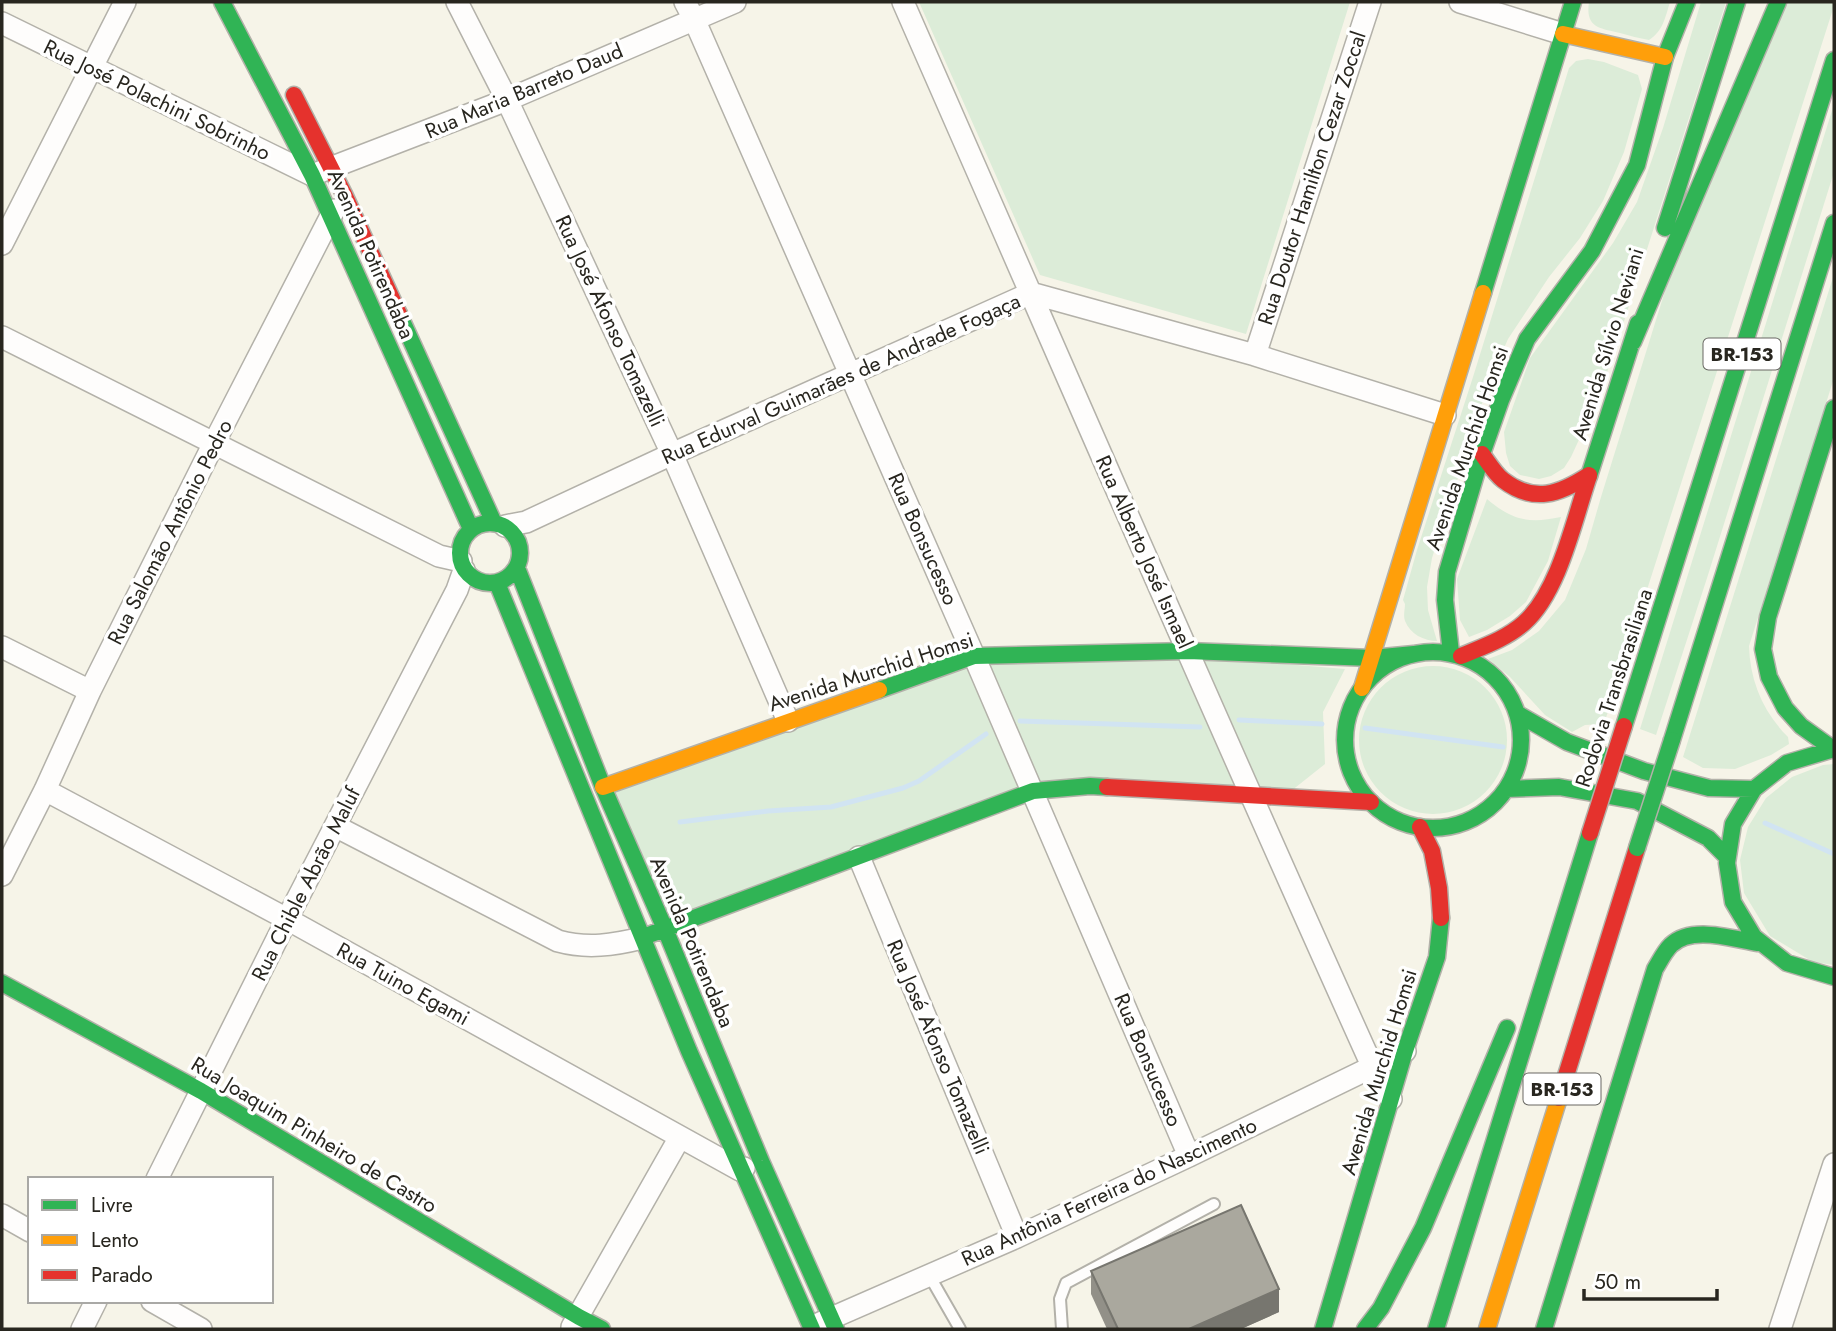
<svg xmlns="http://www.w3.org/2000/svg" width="1836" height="1331" font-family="Jost,sans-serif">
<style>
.green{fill:#dcecd8}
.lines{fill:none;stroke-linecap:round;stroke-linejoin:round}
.stream{stroke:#d1e4f2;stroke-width:5}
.lane-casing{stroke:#b3b1a9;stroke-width:14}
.street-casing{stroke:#b3b1a9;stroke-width:24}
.fast-casing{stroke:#b3b1a9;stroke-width:19}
.slow-casing{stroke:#b3b1a9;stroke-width:19}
.jam-casing{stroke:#b3b1a9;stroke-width:19}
.lane{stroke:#fefdfc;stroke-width:10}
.street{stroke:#fefdfc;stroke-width:21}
.fast{stroke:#30b455;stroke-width:16}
.slow{stroke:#ff9f0a;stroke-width:16}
.jam{stroke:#e5322d;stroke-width:16}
.fast-bridge-casing{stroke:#b3b1a9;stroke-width:19;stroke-linecap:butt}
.jam-bridge-casing{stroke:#b3b1a9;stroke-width:19;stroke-linecap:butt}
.fast-bridge{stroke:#30b455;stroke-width:16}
.jam-bridge{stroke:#e5322d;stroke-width:16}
.wall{fill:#929088}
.shaded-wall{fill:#77766f}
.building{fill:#aaa89e;stroke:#77766f;stroke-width:2}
.labels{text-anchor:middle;stroke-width:7;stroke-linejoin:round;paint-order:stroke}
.shield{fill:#fff;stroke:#686762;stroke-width:2}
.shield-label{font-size:19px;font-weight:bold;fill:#28261f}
.street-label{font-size:21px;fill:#28261f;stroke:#fff}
</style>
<rect width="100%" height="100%" fill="#f6f4e8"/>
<path class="green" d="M919 2H1350L1246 334 1040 275Z
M1589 2H1670C1665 18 1663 31 1649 40 1639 38 1630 36 1620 33 1600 28 1585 28 1589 2Z
M1701 2H1726L1611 362 1589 418 1571 457 1564 468 1551 476 1539 479 1520 475 1510 466 1506 453 1504 432 1530 358 1613 243 1637 202 1663 128Z
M1787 2H1834V6L1604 724 1585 725 1572 732 1545 715 1510 677 1488 659 1512 650 1539 631 1565 600 1586 549 1601 497 1665 291Z
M1588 59 1604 62 1638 75 1642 89 1624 152 1603 201 1580 238 1549 277 1508 339 1489 382 1432 558 1427 587 1428 610 1437 641C1424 641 1410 634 1405 621 1403 616 1405 609 1405 604L1403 600 1417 550 1473 377 1569 68 1576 61Z
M1834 104V172L1708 575 1656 735 1640 729Z
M1834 274V378L1749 646C1750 681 1763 712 1788 737L1789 744 1771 755 1735 769 1703 768 1683 757Z
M1487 499C1512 520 1528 524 1561 517L1548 561 1526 602 1510 616 1487 630 1469 637 1460 620 1457 579Z
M1183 657 1242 791 1037 785 984 660Z
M1199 657 1345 669 1323 712 1325 764 1286 795 1258 794Z
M969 664 1023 787 669 920 612 789Z
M1359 740a74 74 0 1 1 148 0a74 74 0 1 1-148 0Z
M1834 764V965L1813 962 1770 936 1744 893 1740 860 1748 827 1766 798 1792 777 1823 765Z"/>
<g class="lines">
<path class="stream" d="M1239 720 1322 724
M1020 721 1200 727
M1365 728 1503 747
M680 822 768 811 831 807 903 788 919 781 986 734
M1765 823 1834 854"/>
<defs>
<path id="lane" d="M929 1275 960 1329
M1062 1329 1060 1299 1066 1283 1214 1204"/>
<path id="street" d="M457 2 507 100 672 454 788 721
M685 2 694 19 974 656 1189 1156
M903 2C1059 357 1213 714 1373 1068L1391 1099
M1460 2 1563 34
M2 23 312 175 507 100 735 2
M2 244 125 2
M2 337 439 556 461 561
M1255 355 1370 2
M505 526 526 522 672 454 1031 293 1255 355 1445 415
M2 647 90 691
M45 790 287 919 740 1170 744 1168
M335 826 558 941C587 949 614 945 642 938
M859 857 1017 1237
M2 875 45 790 90 691 214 443 334 210
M157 1179 287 919 457 590 464 570
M2 1215 30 1231
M152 1301 201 1329
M820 1323 1017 1237 1189 1156 1405 1051
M572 1327 680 1137
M82 1329 96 1301
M1780 1329 1834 1164"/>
<path id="fast" d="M222 2 312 175 471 529
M1665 228 1737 2
M1483 293 1573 2
M399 314 494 523
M1633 342 1778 2
M1589 476 1638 323
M460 553a30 30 0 1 1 60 0a30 30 0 1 1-60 0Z
M517 568 603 787 665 929 761 1161 836 1329
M497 583 689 1051 812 1329
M1345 740a88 88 0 1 1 176 0a88 88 0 1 1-176 0Z
M1451 653 1445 600 1447 572 1482 454 1501 400 1527 339 1592 251 1637 165 1665 57 1687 2
M879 690 974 656 1188 651 1372 658 1414 654
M1518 714 1567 742 1644 771 1709 788 1754 789
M1624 726 1834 60
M1672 740 1834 223
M1833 749 1801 726 1785 708 1769 677 1763 649 1768 617 1834 408
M1834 749 1787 763 1754 789 1733 824 1727 863 1733 902 1754 937 1787 963 1834 977
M1506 789 1559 787 1637 801 1708 838 1726 856
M646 936 1033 791 1090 786 1107 787
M2 983 201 1091 579 1317 602 1329
M1323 1329 1405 1051 1437 957 1441 918
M1365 1329 1381 1308 1423 1228 1507 1028
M1436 1329 1590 833
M1544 1329 1655 969C1660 961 1664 952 1671 945 1692 925 1732 939 1758 943"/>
<path id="slow" d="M1563 34 1665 57
M1362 688 1483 293
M603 787 879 690
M1487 1329 1559 1098"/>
<path id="jam" d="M294 95 344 194 399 314
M1482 454C1488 462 1495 474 1503 480 1534 504 1560 494 1589 475
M1461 656C1482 647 1506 639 1524 623 1559 592 1574 520 1589 476
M1107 787 1371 802
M1420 827 1432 851 1439 888 1441 918
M1559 1098 1637 848"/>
</defs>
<use href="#lane" class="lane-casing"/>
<use href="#street" class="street-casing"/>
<use href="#fast" class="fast-casing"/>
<use href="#slow" class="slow-casing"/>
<use href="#jam" class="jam-casing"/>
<use href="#lane" class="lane"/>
<use href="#street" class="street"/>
<use href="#fast" class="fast"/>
<use href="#slow" class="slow"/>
<use href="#jam" class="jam"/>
<defs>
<path id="fast-bridge" d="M1637 848 1672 740"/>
<path id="jam-bridge" d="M1590 833 1624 726"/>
</defs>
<use href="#fast-bridge" class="fast-bridge-casing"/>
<use href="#jam-bridge" class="jam-bridge-casing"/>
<use href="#fast-bridge" class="fast-bridge"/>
<use href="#jam-bridge" class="jam-bridge"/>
</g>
<path class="wall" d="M1091 1271 1279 1312 1241 1329H1107L1091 1294Z"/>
<path class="shaded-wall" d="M1279 1289V1312L1241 1329H1189Z"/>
<path class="building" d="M1241 1205 1279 1289 1189 1329H1118L1091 1271Z"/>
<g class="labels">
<g class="shield">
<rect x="1703.5" y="338.5" width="77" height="31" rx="5"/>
<rect x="1523.5" y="1073.5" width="77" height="31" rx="5"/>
</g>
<g class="shield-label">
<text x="1742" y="361">BR-153</text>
<text x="1562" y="1096">BR-153</text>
</g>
<g class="street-label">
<text transform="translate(524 91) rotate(-23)" y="7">Rua Maria Barreto Daud</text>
<text transform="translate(157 100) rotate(26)" y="7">Rua José Polachini Sobrinho</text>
<text transform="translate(1312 178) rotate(-72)" y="7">Rua Doutor Hamilton Cezar Zoccal</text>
<text transform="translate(371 254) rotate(66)" y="7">Avenida Potirendaba</text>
<text transform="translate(610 321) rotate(65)" y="7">Rua José Afonso Tomazelli</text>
<text transform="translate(1608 344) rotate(-73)" y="7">Avenida Sílvio Neviani</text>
<text transform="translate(841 379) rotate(-24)" y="7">Rua Edurval Guimarães de Andrade Fogaça</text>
<text transform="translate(1467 448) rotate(-71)" y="7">Avenida Murchid Homsi</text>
<text transform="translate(170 532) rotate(-63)" y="7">Rua Salomão Antônio Pedro</text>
<text transform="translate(923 539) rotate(66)" y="7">Rua Bonsucesso</text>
<text transform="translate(1144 552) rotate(66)" y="7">Rua Alberto José Ismael</text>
<text transform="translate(871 672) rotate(-18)" y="7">Avenida Murchid Homsi</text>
<text transform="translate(1614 688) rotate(-72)" y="7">Rodovia Transbrasiliana</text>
<text transform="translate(306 884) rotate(-63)" y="7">Rua Chible Abrão Maluf</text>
<text transform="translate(692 942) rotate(67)" y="7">Avenida Potirendaba</text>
<text transform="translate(403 984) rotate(29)" y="7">Rua Tuino Egami</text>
<text transform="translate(938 1047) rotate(67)" y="7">Rua José Afonso Tomazelli</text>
<text transform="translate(1148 1060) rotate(67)" y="7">Rua Bonsucesso</text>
<text transform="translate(1379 1072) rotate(-73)" y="7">Avenida Murchid Homsi</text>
<text transform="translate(314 1135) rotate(31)" y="7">Rua Joaquim Pinheiro de Castro</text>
<text transform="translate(1109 1192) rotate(-25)" y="7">Rua Antônia Ferreira do Nascimento</text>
</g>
</g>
<rect width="1836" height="1331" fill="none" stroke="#28261f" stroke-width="7"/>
<rect x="28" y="1177" width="245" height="126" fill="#ffffff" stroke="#a9a8a5" stroke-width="2"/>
<rect x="42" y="1200" width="35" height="10" fill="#30b455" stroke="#a9a8a5" stroke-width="2"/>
<text x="91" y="1212" font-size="21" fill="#28261f">Livre</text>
<rect x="42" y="1235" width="35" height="10" fill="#ff9f0a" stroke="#a9a8a5" stroke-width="2"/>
<text x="91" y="1247" font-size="21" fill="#28261f">Lento</text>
<rect x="42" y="1270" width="35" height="10" fill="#e5322d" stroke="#a9a8a5" stroke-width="2"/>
<text x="91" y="1282" font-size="21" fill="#28261f">Parado</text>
<path d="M1584 1289v10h133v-10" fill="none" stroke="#28261f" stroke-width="3.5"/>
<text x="1594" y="1289" font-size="21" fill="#28261f" stroke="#ffffff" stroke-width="5" paint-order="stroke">50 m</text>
</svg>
